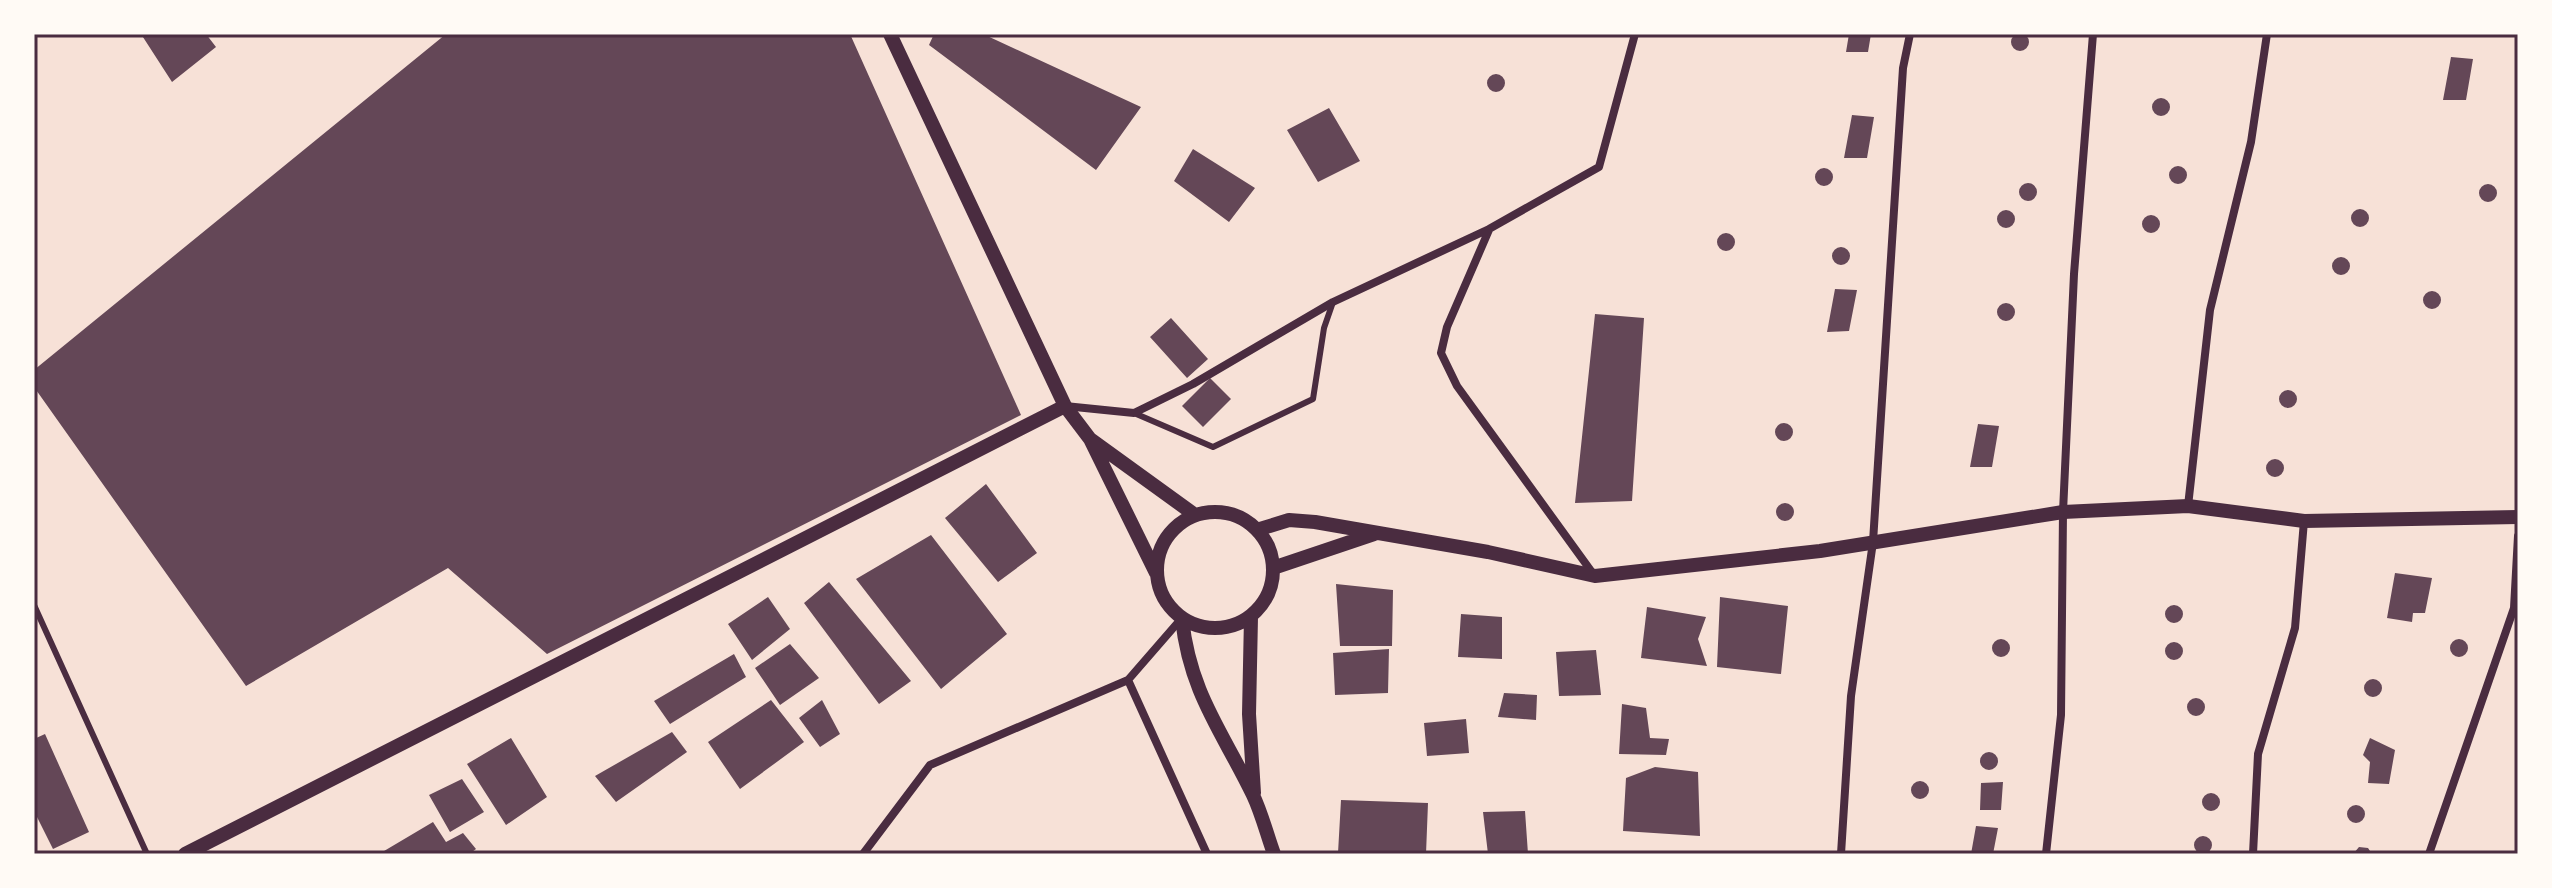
<svg xmlns="http://www.w3.org/2000/svg" width="2552" height="888" font-family="Inter,sans-serif">
<style>
.building{fill:#644757}
.lines{fill:none;stroke-linecap:round;stroke-linejoin:round}
.service{stroke:#4a2c40;stroke-width:6}
.minor{stroke:#4a2c40;stroke-width:8}
.tertiary{stroke:#4a2c40;stroke-width:14}
.neatline{fill:none;stroke:#4a2c40;stroke-width:3}
</style>
<rect width="100%" height="100%" fill="#f7e1d7"/>
<path class="building" d="M2011 42a9 9 0 1 1 18 0a9 9 0 1 1-18 0Z
M141 34H206L216 47 172 82Z
M446 34H850L1021 415 547 654 448 568 246 686 34 387V370Z
M934 34H983L1141 107 1096 170 929 45Z
M1849 34H1871L1868 52H1846Z
M2451 57 2473 59 2466 100H2443Z
M1487 83a9 9 0 1 1 18 0a9 9 0 1 1-18 0Z
M2152 107a9 9 0 1 1 18 0a9 9 0 1 1-18 0Z
M1329 108 1360 161 1318 182 1287 130Z
M1852 115 1874 117 1867 158H1844Z
M1193 149 1255 188 1229 222 1174 181Z
M2169 175a9 9 0 1 1 18 0a9 9 0 1 1-18 0Z
M1815 177a9 9 0 1 1 18 0a9 9 0 1 1-18 0Z
M2019 192a9 9 0 1 1 18 0a9 9 0 1 1-18 0Z
M2479 193a9 9 0 1 1 18 0a9 9 0 1 1-18 0Z
M2351 218a9 9 0 1 1 18 0a9 9 0 1 1-18 0Z
M1997 219a9 9 0 1 1 18 0a9 9 0 1 1-18 0Z
M2142 224a9 9 0 1 1 18 0a9 9 0 1 1-18 0Z
M1717 242a9 9 0 1 1 18 0a9 9 0 1 1-18 0Z
M1832 256a9 9 0 1 1 18 0a9 9 0 1 1-18 0Z
M2332 266a9 9 0 1 1 18 0a9 9 0 1 1-18 0Z
M1835 289 1857 290 1849 331 1827 332Z
M2423 300a9 9 0 1 1 18 0a9 9 0 1 1-18 0Z
M1997 312a9 9 0 1 1 18 0a9 9 0 1 1-18 0Z
M1595 314 1644 318 1632 501 1575 503Z
M1171 318 1208 359 1187 378 1150 337Z
M1210 378 1231 399 1203 427 1182 406Z
M2279 399a9 9 0 1 1 18 0a9 9 0 1 1-18 0Z
M1775 432a9 9 0 1 1 18 0a9 9 0 1 1-18 0Z
M1978 424 1999 426 1992 467H1970Z
M2266 468a9 9 0 1 1 18 0a9 9 0 1 1-18 0Z
M986 484 1037 553 998 582 945 518Z
M1776 512a9 9 0 1 1 18 0a9 9 0 1 1-18 0Z
M931 535 1007 634 941 689 856 579Z
M2395 573 2432 578 2425 613H2413L2412 622 2387 618Z
M829 582 911 681 879 704 804 603Z
M1336 584 1393 590 1392 646H1340Z
M768 597 790 629 752 660 728 624Z
M1720 597 1788 606 1781 674 1717 667Z
M2165 614a9 9 0 1 1 18 0a9 9 0 1 1-18 0Z
M1647 607 1706 617 1698 639 1707 666 1641 658Z
M1461 614 1502 617V659L1458 657Z
M1992 648a9 9 0 1 1 18 0a9 9 0 1 1-18 0Z
M2450 648a9 9 0 1 1 18 0a9 9 0 1 1-18 0Z
M2165 651a9 9 0 1 1 18 0a9 9 0 1 1-18 0Z
M790 644 819 678 780 705 755 668Z
M1389 649 1388 693 1335 695 1333 653Z
M1596 650 1601 695 1559 696 1556 652Z
M734 654 746 677 670 724 654 701Z
M2364 688a9 9 0 1 1 18 0a9 9 0 1 1-18 0Z
M1504 693 1537 695 1536 720 1498 717Z
M2187 707a9 9 0 1 1 18 0a9 9 0 1 1-18 0Z
M771 700 804 742 740 789 708 742Z
M822 700 840 734 820 747 799 718Z
M1622 704 1646 708 1650 738 1669 739 1666 755 1619 754Z
M1466 719 1469 753 1427 756 1424 723Z
M672 732 687 752 616 802 595 776Z
M45 734 89 832 53 849 34 811V739Z
M511 738 547 797 506 825 467 764Z
M2370 738 2395 750 2389 784 2368 783 2370 762 2363 755Z
M1980 761a9 9 0 1 1 18 0a9 9 0 1 1-18 0Z
M1655 767 1698 772 1700 836 1623 831 1626 778Z
M462 779 484 812 450 832 429 795Z
M1911 790a9 9 0 1 1 18 0a9 9 0 1 1-18 0Z
M2003 782 2001 810H1980L1981 783Z
M2202 802a9 9 0 1 1 18 0a9 9 0 1 1-18 0Z
M1341 800 1428 803 1426 854 1338 853Z
M2347 814a9 9 0 1 1 18 0a9 9 0 1 1-18 0Z
M1525 811 1528 854H1488L1483 812Z
M433 822 446 842 463 833 476 849 469 854H379Z
M1976 826 1998 828 1993 854H1971Z
M2194 845a9 9 0 1 1 18 0a9 9 0 1 1-18 0Z
M2359 847 2368 848 2372 854H2353Z"/>
<g class="lines">
<path class="service" d="M1134 413 1213 447 1313 399 1324 328 1333 302
M34 605 147 854"/>
<path class="minor" d="M1489 230 1447 327 1441 353 1457 386 1594 575
M1065 406 1134 413 1193 384 1333 302 1489 229 1599 167 1635 34
M2188 506 2210 310 2251 142 2267 34
M1128 680 1207 854
M863 854 930 765 1128 680 1181 619
M1841 854 1851 696 1873 542 1903 68 1910 34
M2046 854 2061 715 2063 512 2074 274 2093 34
M2253 854 2258 754 2295 628 2304 521
M2429 854 2514 608 2518 536"/>
<path class="tertiary" d="M890 34 1065 406 1090 439 1156 573
M1090 439 1195 515
M1157 570a58 58 0 1 1 116 0a58 58 0 1 1-116 0Z
M1260 529 1289 520 1315 522 1488 552 1595 576 1820 551 2063 512 2188 506 2304 521 2518 517
M1273 568 1374 534
M1251 617 1249 714 1254 793
M1182 619C1190 693 1222 731 1253 795 1262 814 1267 835 1274 854
M185 854 1065 406"/>
</g>
<rect width="2552" height="888" fill="none" stroke="#fffaf5" stroke-width="72"/>
<rect x="36" y="36" width="2480" height="816" class="neatline"/>
</svg>
